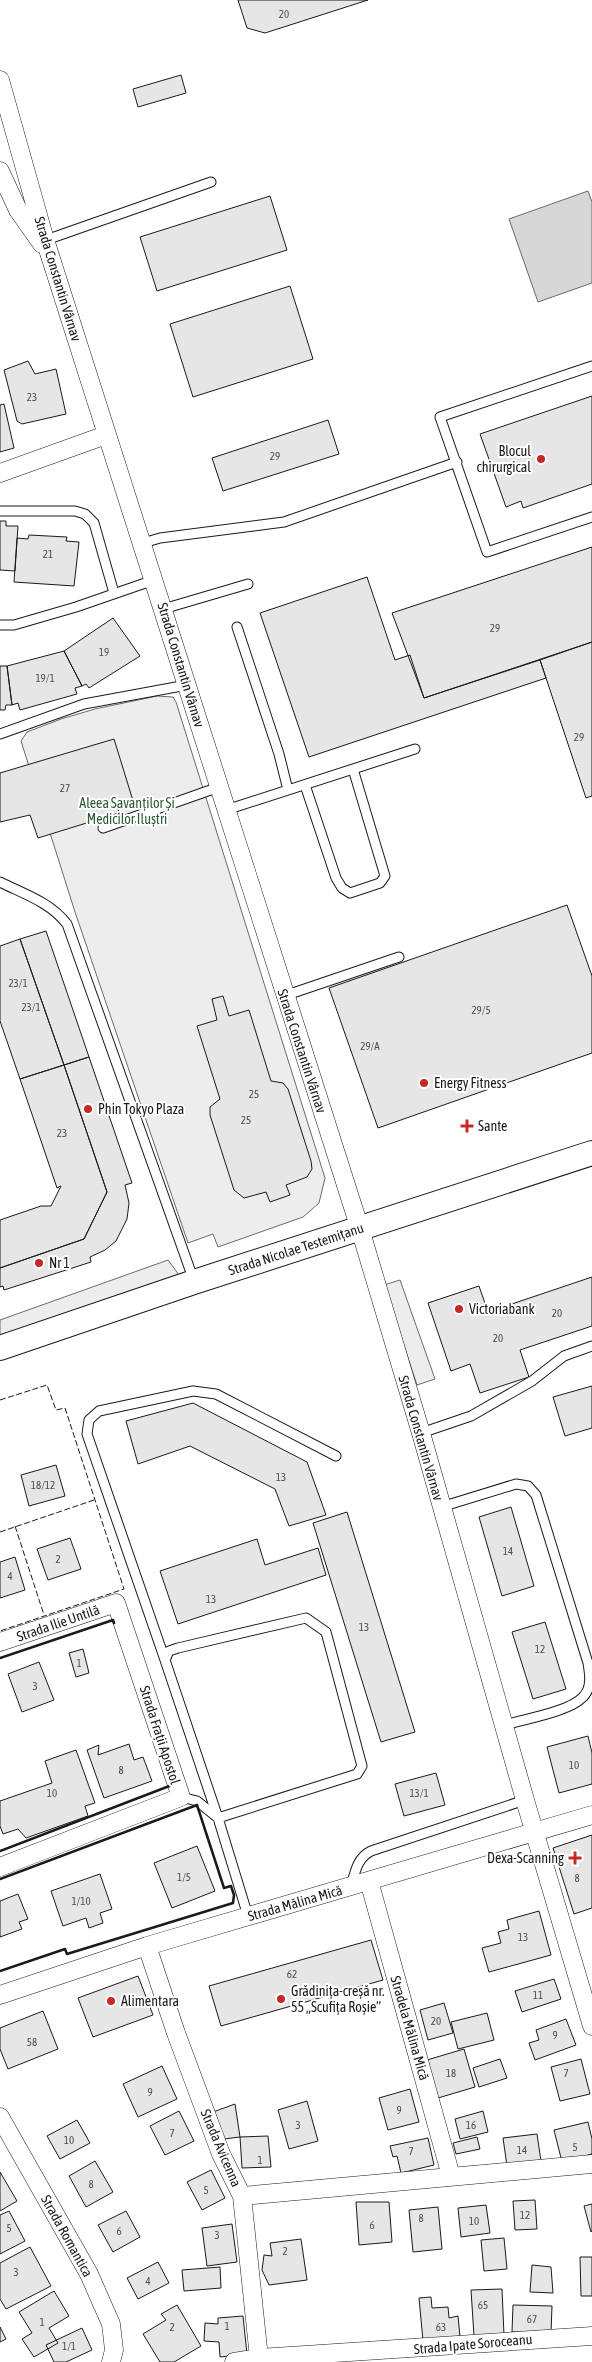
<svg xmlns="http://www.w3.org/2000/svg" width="592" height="2362" font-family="'Asap Condensed',sans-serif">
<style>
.built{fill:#ededed;stroke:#6a6a6a}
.water{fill:#d7d7d7;stroke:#6a6a6a}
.building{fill:#e6e6e6;stroke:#1a1a1a}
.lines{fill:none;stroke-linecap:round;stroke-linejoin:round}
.service-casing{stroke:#1a1a1a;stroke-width:11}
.minor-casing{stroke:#1a1a1a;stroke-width:19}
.secondary-casing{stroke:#1a1a1a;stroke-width:26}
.service{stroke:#fff;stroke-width:9}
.minor{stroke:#fff;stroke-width:18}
.secondary{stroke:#fff;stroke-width:24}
.fence{stroke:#1a1a1a;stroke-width:1;stroke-dasharray:6 2.5;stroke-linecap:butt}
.wall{stroke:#1a1a1a;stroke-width:2.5}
.poi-dot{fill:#c62828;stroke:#fff;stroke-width:2}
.labels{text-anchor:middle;stroke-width:4;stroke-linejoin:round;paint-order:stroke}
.number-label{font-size:11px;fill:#4d4d4d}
.street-label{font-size:14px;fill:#1a1a1a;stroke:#fff}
.poi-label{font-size:14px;fill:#1a1a1a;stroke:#fff;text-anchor:start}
.park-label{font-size:14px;fill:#2b5a34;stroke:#fff}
</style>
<rect width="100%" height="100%" fill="#fff"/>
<path class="built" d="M157 696 173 697 176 702 325 1178 319 1203 303 1217 218 1247 213 1234 188 1243 75 912 21 741 27 732 61 719 95 709Z
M168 1260 179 1275 0 1335V1320Z
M400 1280 435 1379 417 1385 384 1285Z"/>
<path class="water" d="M588 191 592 202V283L538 302 509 219Z"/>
<path class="building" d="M238 0H368L265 33 247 28Z
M181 75 186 93 138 107 133 89Z
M270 196 287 250 157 291 140 237Z
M290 286 313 359 193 397 170 324Z
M28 361 35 374 56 369 66 414 22 424 17 421 4 370Z
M592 396V484L523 508 521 501 506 507 480 434Z
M4 404 14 448 0 452V405Z
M328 420 339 454 223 491 212 458Z
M0 521H6V526H18L15 571 0 570Z
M29 535 67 537 66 541 79 542 74 586 14 582 17 538 28 539Z
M592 547V642L424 698 392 613Z
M367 577 395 660 410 655 424 698 540 660 546 678 309 757 260 613Z
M113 618 140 656 89 688 86 684 82 686 64 651Z
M592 642V796L586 798 540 660Z
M64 651 82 686 75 688 77 694 20 710 18 703 12 705 7 666Z
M0 666H7L12 705H6L5 710H0Z
M114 739 134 804 118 809 119 813 38 838 30 815 0 822V773Z
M567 905 592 976V1053L378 1128 329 988Z
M46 931 89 1057 64 1065 20 939Z
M20 939 64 1065 20 1079 0 1021V946Z
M223 996 229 1016 249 1010 271 1081 283 1083 288 1089 311 1161 312 1169 307 1177 286 1185 290 1195 270 1202 266 1192 244 1198 234 1190 210 1115V1107L220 1099 197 1026 217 1020 212 999Z
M89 1057 132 1183 125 1185 129 1203 127 1219 116 1241 105 1250 90 1257 91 1262 4 1290 3 1286 0 1287V1268L84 1239 107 1192 64 1065Z
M64 1065 107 1192 84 1239 0 1268V1220L41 1206H51L61 1186 57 1188 20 1079Z
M592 1277V1326L520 1350 529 1377 480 1393 470 1364 451 1371 428 1303 479 1286 488 1312Z
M592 1386V1428L565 1436 553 1397Z
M193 1403 307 1462 326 1515 289 1526 275 1489 190 1446 138 1464 126 1421Z
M56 1465 65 1496 29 1506 21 1475Z
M511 1507 534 1586 502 1596 479 1517Z
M347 1512 415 1732 381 1742 313 1523Z
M70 1538 81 1569 48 1580 37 1549Z
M257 1539 265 1565 318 1548 326 1575 178 1624 160 1571Z
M15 1557 25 1590 0 1598V1562Z
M545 1622 566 1689 533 1699 512 1632Z
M83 1649 89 1673 76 1677 69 1653Z
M39 1662 54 1700 22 1712 8 1674Z
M588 1736 592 1753V1784L559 1793 547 1747Z
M129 1744 134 1760 143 1757 152 1781 104 1798 87 1750 99 1745 98 1755Z
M76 1750 95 1803 85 1806 88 1816 26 1838 18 1829 3 1834 0 1826V1801L52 1783 45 1761Z
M436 1773 445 1805 404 1816 395 1784Z
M592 1835V1908L574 1914 553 1848Z
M197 1846 215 1891 172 1908 154 1863Z
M100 1874 112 1909 100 1913 103 1923 89 1928 86 1918 63 1926 51 1891Z
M18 1894 28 1919 19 1922 22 1929 0 1937V1901Z
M539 1911 551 1955 489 1972 482 1948 501 1943 498 1932 509 1929 507 1920Z
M371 1940 383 1980 221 2026 209 1986Z
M138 1976 153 2015 93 2037 78 1998Z
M554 1979 561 1999 522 2012 515 1991Z
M444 2003 453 2033 428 2040 420 2010Z
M43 2011 58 2049 8 2069 0 2049V2028Z
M487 2013 494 2040 458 2049 451 2022Z
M566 2019 576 2045 535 2060 529 2043 539 2040 536 2030Z
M464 2049 475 2087 438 2098 427 2060Z
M500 2059 507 2078 479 2087 473 2068Z
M581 2059 590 2094 560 2101 551 2067Z
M162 2066 177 2099 138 2117 123 2084Z
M410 2089 419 2122 388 2130 379 2098Z
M307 2101 318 2141 289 2149 278 2110Z
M235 2104 240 2137 224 2139 213 2112Z
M179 2111 194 2141 165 2155 150 2126Z
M483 2111 488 2132 460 2139 455 2119Z
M77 2120 90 2143 60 2159 47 2136Z
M588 2122 592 2139V2154L562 2162 554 2130Z
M537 2134 541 2161 507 2166 503 2138Z
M268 2136 271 2167 242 2168 240 2137Z
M477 2137 480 2149 456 2154 453 2143Z
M428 2138 434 2165 401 2173 397 2156 393 2157 390 2146Z
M95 2161 113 2192 86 2207 69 2176Z
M211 2170 225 2198 202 2210 187 2182Z
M0 2172 17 2201 0 2211Z
M535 2200 537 2229 515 2230 513 2201Z
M356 2202H389L392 2242 359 2245Z
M592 2204V2231L591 2232 584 2206Z
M486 2205 490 2233 461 2237 458 2208Z
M438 2207 442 2249 413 2252 409 2210Z
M9 2211 25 2241 0 2254V2215Z
M126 2211 140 2237 113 2252 98 2225Z
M232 2224 237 2262 207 2266 202 2228Z
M504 2238 507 2269 484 2271 481 2240Z
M301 2239 307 2280 269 2285 262 2270 264 2255 272 2256 270 2243Z
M30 2247 51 2286 6 2309 0 2299V2263Z
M580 2257H592V2296H581Z
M158 2262 169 2283 138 2299 127 2278Z
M532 2265 551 2267 553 2293 530 2292Z
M220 2267 221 2288 184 2291 182 2270Z
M502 2289 504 2335 474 2336 471 2290Z
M54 2291 69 2316 49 2328 58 2343 34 2357 22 2339 32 2333 19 2312Z
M431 2297 432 2308 448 2307 449 2318 458 2316 460 2337 423 2341 419 2298Z
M177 2305 201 2346 174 2362H160L143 2334 166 2320 161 2314Z
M513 2305 552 2306 551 2333 512 2332Z
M243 2316 247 2354 220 2357 219 2342 204 2341 205 2323 218 2324V2318Z
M0 2327 6 2339 0 2342Z
M82 2328 92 2350 66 2362H54L46 2345Z"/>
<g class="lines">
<defs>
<path id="service" d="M43 241 211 182
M592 366 440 417 487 552 592 517
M0 511H75L85 514 94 523 114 593
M143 543 160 538 284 522 457 462
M163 609 248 584
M0 625H14L76 607 154 580
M237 627 279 754 288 790
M0 734 84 704 187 685
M305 785 336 878 342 888 350 893 380 883 385 876 353 769
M226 810 415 749
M103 828 219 787
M0 882C24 894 50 902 67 924L194 1281
M284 996 399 957
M421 1433 471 1416 532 1381 564 1356 592 1346
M441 1507 516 1484 528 1486 536 1495 588 1663C590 1675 592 1688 583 1697 569 1712 524 1719 505 1725
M165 1660 87 1434 89 1420 99 1411 193 1391 216 1394 336 1456
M181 1797 197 1801 218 1818 357 1774 362 1766 326 1632 306 1618 178 1648 169 1651 165 1660 218 1818 248 1916
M351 1887C355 1872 357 1858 371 1851L525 1800"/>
<path id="minor" d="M0 80 45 240 360 1229 421 1433 525 1800 592 2026
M0 171 18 210 42 244
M0 473 106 435
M0 1642 116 1603 181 1797 0 1867
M369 1881 451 2176
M147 1946 176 2033 221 2154 242 2196 259 2358
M0 1995 147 1946 592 1815
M0 2117 89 2274 111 2324 114 2350 111 2362
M242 2196 592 2164
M234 2362 259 2358 592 2336"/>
<path id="secondary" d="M0 1348 194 1282 592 1153"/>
</defs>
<use href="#service" class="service-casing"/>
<use href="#minor" class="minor-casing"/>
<use href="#secondary" class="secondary-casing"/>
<use href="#service" class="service"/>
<use href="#minor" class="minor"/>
<use href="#secondary" class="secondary"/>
<path class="fence" d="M0 1400 47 1385 56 1410 65 1408 124 1589 0 1631
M15 1526 44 1615
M0 1532 94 1500"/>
<path class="wall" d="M0 1658 113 1620 114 1623
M0 1851 172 1785
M0 1879 197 1805 224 1888 231 1886 234 1895 233 1903 67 1954 65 1949 0 1971"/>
</g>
<g class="poi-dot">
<circle cx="541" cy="459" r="5"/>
<circle cx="424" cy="1083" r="5"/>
<circle cx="88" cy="1109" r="5"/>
<path d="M464.5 1118.5h5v5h5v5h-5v5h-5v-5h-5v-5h5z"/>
<circle cx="39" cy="1263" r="5"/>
<circle cx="459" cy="1309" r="5"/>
<path d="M572.5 1850.5h5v5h5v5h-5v5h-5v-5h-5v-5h5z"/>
<circle cx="281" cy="1999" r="5"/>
<circle cx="111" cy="2001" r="5"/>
</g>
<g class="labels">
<g class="number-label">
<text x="284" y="18">20</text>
<text x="32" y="401">23</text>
<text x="275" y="460">29</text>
<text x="48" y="558">21</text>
<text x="495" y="632">29</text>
<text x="104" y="656">19</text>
<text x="45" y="682">19/1</text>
<text x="579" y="741">29</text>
<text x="65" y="792">27</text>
<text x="18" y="987">23/1</text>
<text x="31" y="1011">23/1</text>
<text x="481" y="1014">29/5</text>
<text x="370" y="1050">29/A</text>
<text x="254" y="1098">25</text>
<text x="246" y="1124">25</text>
<text x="62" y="1137">23</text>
<text x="557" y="1317">20</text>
<text x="498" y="1342">20</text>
<text x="281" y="1481">13</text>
<text x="43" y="1489">18/12</text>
<text x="508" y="1555">14</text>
<text x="58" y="1563">2</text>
<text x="10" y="1580">4</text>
<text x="211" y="1603">13</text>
<text x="364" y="1631">13</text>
<text x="540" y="1653">12</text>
<text x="79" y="1667">1</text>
<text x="35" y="1690">3</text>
<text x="574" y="1769">10</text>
<text x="121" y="1774">8</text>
<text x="52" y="1797">10</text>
<text x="419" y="1797">13/1</text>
<text x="184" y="1881">1/5</text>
<text x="577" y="1882">8</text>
<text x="81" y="1905">1/10</text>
<text x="523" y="1941">13</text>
<text x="292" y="1978">62</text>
<text x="538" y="1999">11</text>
<text x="436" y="2025">20</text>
<text x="555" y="2039">9</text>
<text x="32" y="2046">58</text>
<text x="451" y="2077">18</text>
<text x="566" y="2077">7</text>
<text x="150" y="2096">9</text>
<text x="399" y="2114">9</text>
<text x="298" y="2129">3</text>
<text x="471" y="2129">16</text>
<text x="172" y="2137">7</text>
<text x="69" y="2144">10</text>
<text x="575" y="2151">5</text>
<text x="522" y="2154">14</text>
<text x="411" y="2155">7</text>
<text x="260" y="2164">1</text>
<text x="91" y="2188">8</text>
<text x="206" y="2194">5</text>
<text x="525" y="2219">12</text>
<text x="421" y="2222">8</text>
<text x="474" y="2225">10</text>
<text x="372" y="2229">6</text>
<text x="9" y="2232">5</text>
<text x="119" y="2235">6</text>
<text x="217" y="2239">3</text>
<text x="285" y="2255">2</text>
<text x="16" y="2276">3</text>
<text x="148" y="2285">4</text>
<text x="483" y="2309">65</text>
<text x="532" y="2323">67</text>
<text x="42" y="2326">1</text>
<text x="227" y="2330">1</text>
<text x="172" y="2331">2</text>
<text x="441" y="2331">63</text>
<text x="69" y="2350">1/1</text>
</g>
<g class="street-label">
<text transform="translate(58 279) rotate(73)" y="5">Strada Constantin Vârnav</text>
<text transform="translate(181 665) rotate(73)" y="5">Strada Constantin Vârnav</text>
<text transform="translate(302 1051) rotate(72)" y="5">Strada Constantin Vârnav</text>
<text transform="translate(296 1249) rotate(-18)" y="5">Strada Nicolae Testemițanu</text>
<text transform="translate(421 1438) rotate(74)" y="5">Strada Constantin Vârnav</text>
<text transform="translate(58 1623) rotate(-19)" y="5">Strada Ilie Untilă</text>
<text transform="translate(160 1735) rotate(72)" y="5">Strada Frații Apostol</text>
<text transform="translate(295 1903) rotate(-16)" y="5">Strada Mălina Mică</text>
<text transform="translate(410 2028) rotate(74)" y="5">Stradela Mălina Mică</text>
<text transform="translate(221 2148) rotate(67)" y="5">Strada Avicenna</text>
<text transform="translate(67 2236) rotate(61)" y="5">Strada Romantica</text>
<text transform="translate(473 2344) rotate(-5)" y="5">Strada Ipate Soroceanu</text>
</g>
<g class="poi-label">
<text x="531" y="456" text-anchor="end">Blocul<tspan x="531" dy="16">chirurgical</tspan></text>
<text x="434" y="1088">Energy Fitness</text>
<text x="98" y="1114">Phin Tokyo Plaza</text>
<text x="478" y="1131">Sante</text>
<text x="49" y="1268">Nr 1</text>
<text x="469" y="1314">Victoriabank</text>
<text x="564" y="1863" text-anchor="end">Dexa-Scanning</text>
<text x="291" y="1996">Grădinița-creșă nr.<tspan x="291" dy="16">55 „Scufița Roșie”</tspan></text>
<text x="121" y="2006">Alimentara</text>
</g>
<g class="park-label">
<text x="127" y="808">Aleea Savanților Și<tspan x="127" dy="16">Medicilor Iluștri</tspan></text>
</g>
</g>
</svg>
